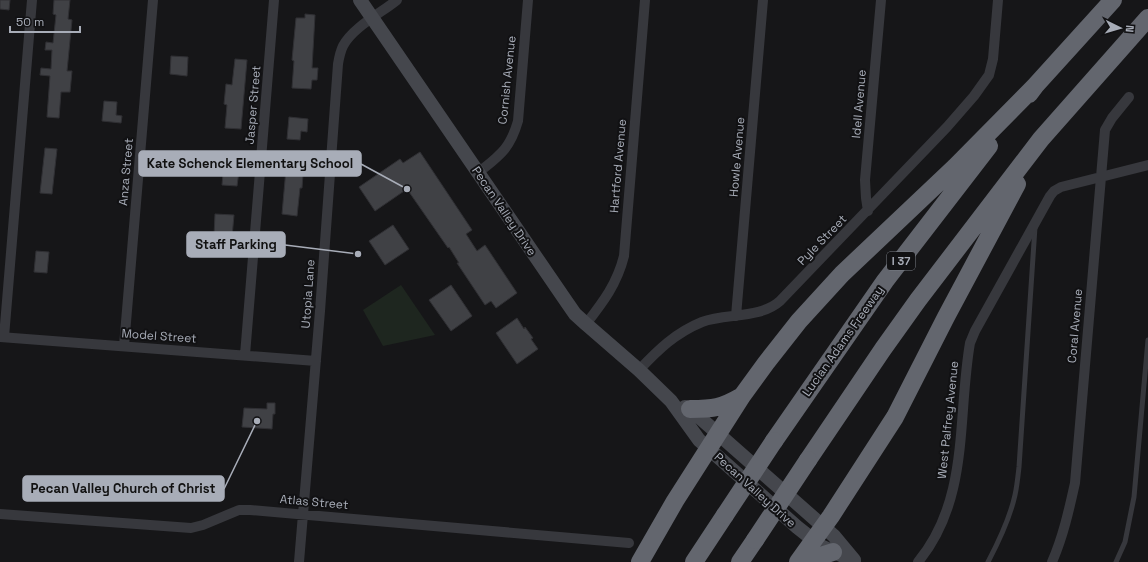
<svg xmlns="http://www.w3.org/2000/svg" width="1148" height="562" font-family="'Space Grotesk',sans-serif">
<style>
.green{fill:#1e261f}
.building{fill:#404145;stroke:#303034}
.lines{fill:none;stroke-linecap:round;stroke-linejoin:round}
.service{stroke:#37383d;stroke-width:5}
.minor{stroke:#37383d;stroke-width:10}
.secondary{stroke:#45474d;stroke-width:14}
.motorway{stroke:#63666e;stroke-width:18}
.motorway-bridge{stroke:#63666e;stroke-width:18}
.labels{text-anchor:middle;stroke-width:4;stroke-linejoin:round;paint-order:stroke}
.shield{fill:#111113;stroke:#7b7e86;stroke-width:1}
.shield-label{font-size:11px;font-weight:bold;fill:#a8adb8}
.street-label{font-size:12px;fill:#a8adb8;stroke:#111113}
.leader{fill:none;stroke:#a8adb8;stroke-width:1.5}
.callout-dot{fill:#a8adb8;stroke:#111113;stroke-width:1.5}
.callout{fill:#a8adb8;stroke:#a8adb8;stroke-width:1.5}
.callout-label{font-size:13px;text-anchor:middle;font-weight:bold;fill:#111}
</style>
<rect width="100%" height="100%" fill="#161618"/>
<path class="green" d="M401 285 435 335 383 346 363 310Z"/>
<path class="building" d="M0 0H10L9 10 0 9Z
M54 0H70L68 19 72 20 67 71H72L70 92H61L59 118 47 117 50 76 40 75 41 68 51 69 52 50H45L46 42 53 43 56 15 53 14Z
M305 14 315 15 312 68H318L317 80H312L311 89 292 88 294 61 292 60 296 18H305Z
M171 56 188 57 187 76 170 74Z
M235 59 247 60 241 129 225 128 227 105 224 104 226 84 232 85Z
M104 101 117 102 116 115 122 116 121 123 102 121Z
M289 117 308 119 307 132 301 131 300 140 287 139Z
M45 148 57 149 52 194 40 193Z
M420 152 472 230 466 234 477 251 485 245 517 293 496 308 491 301 485 305 457 263H459L449 247 448 248 407 189 375 211 359 187 400 159 403 163Z
M224 162 235 163 234 171H239L237 186 222 185Z
M286 169 297 170V174H303L302 188H300L297 216 282 214Z
M215 214 234 215 232 237 214 236Z
M393 225 409 249 385 265 369 241Z
M36 251 49 252 47 273 34 272Z
M451 285 472 316 451 331 429 300Z
M517 318 524 329 525 327 533 338 531 339 538 349 517 364 496 333Z
M267 403H275V414H273L272 429 242 427 244 408 267 409Z"/>
<g class="lines">
<path class="service" d="M988 562C999 541 1010 518 1015 495 1017 486 1018 476 1019 467L1035 227
M1116 562 1125 542 1134 497 1148 340"/>
<path class="minor" d="M478 173C500 155 510 149 518 121L528 0
M868 211 866 198 865 180 881 0
M736 316 763 0
M586 324C603 302 617 284 624 256L645 0
M0 337 316 361
M4 337 32 0
M124 346 153 0
M245 355 274 0
M639 370C658 350 675 333 702 322 726 313 760 319 780 301L947 127 974 96 989 75 993 59 998 0
M0 514 191 528 203 525 239 510H250L629 543
M299 562 320 311 338 64C339 58 340 52 343 46 352 28 381 13 397 0
M918 562C970 499 957 418 970 343L975 331 1050 196 1054 191 1061 187 1148 165
M1052 562C1063 537 1069 510 1075 483L1105 130 1112 118 1129 97"/>
<path class="secondary" d="M360 0 566 301 575 314 586 324 639 370 671 401 699 440 797 527 821 546 854 561
M685 407 690 409 834 536 854 560"/>
<path class="motorway" d="M1029 94 1035 86 1113 0
M690 409C714 409 721 408 742 396
M774 441 885 281 989 146
M808 460 883 349 918 300 1041 139 1148 18
M640 562 675 501 742 396 766 363 799 321 842 274 955 167 1035 86
M694 562 725 515
M740 562 755 540
M798 562 831 516 895 417 946 317 1017 184
M806 562 814 558 833 552"/>
<path class="motorway-bridge" d="M725 515 774 441
M755 540 808 460"/>
</g>
<g class="labels">
<rect class="shield" x="887" y="252" width="28" height="18" rx="3"/>
<g class="shield-label">
<text x="901" y="265">I 37</text>
</g>
<g class="street-label">
<text transform="translate(507 80) rotate(-84)" y="4">Cornish Avenue</text>
<text transform="translate(859 104) rotate(-85)" y="4">Idell Avenue</text>
<text transform="translate(253 105) rotate(-85)" y="4">Jasper Street</text>
<text transform="translate(737 157) rotate(-85)" y="4">Howle Avenue</text>
<text transform="translate(618 166) rotate(-85)" y="4">Hartford Avenue</text>
<text transform="translate(126 172) rotate(-85)" y="4">Anza Street</text>
<text transform="translate(504 211) rotate(56)" y="4">Pecan Valley Drive</text>
<text transform="translate(822 240) rotate(-46)" y="4">Pyle Street</text>
<text transform="translate(308 294) rotate(-86)" y="4">Utopia Lane</text>
<text transform="translate(1075 326) rotate(-85)" y="4">Coral Avenue</text>
<text transform="translate(159 336) rotate(4)" y="4">Model Street</text>
<text transform="translate(843 341) rotate(-55)" y="4">Lucian Adams Freeway</text>
<text transform="translate(948 420) rotate(-84)" y="4">West Palfrey Avenue</text>
<text transform="translate(755 490) rotate(42)" y="4">Pecan Valley Drive</text>
<text transform="translate(314 502) rotate(5)" y="4">Atlas Street</text>
</g>
</g>
<path class="leader" d="M407 189L361 164M358 254L285 245M257 421L224 489"/>
<g class="callout-dot">
<circle cx="407" cy="189" r="4"/>
<circle cx="358" cy="254" r="4"/>
<circle cx="257" cy="421" r="4"/>
</g>
<g class="callout">
<rect x="139" y="151" width="222" height="25" rx="4"/>
<rect x="187" y="232" width="98" height="25" rx="4"/>
<rect x="23" y="476" width="201" height="25" rx="4"/>
</g>
<g class="callout-label">
<text x="250" y="168">Kate Schenck Elementary School</text>
<text x="236" y="249">Staff Parking</text>
<text x="123" y="493">Pecan Valley Church of Christ</text>
</g>
<g transform="translate(1120 28) rotate(95)" stroke="#111113" stroke-width="3" paint-order="stroke">
<path d="M0-3L7 15L0 10L-7 15Z" fill="#a8adb8"/>
<text y="-6" font-size="11" font-weight="bold" text-anchor="middle" fill="#a8adb8">N</text>
</g>
<path d="M10 26v6h70v-6" fill="none" stroke="#a8adb8" stroke-width="2"/>
<text x="16" y="26" font-size="12" fill="#a8adb8" stroke="#111113" stroke-width="3" paint-order="stroke">50 m</text>
</svg>
